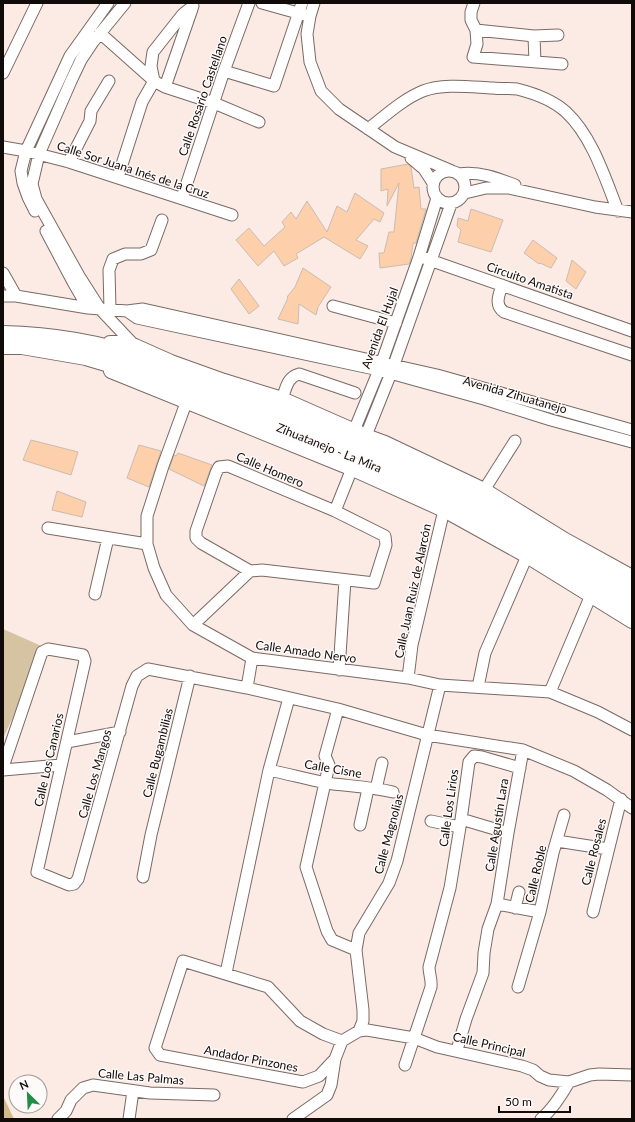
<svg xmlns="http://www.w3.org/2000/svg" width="635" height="1122" font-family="Lato,sans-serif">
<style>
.green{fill:#d6c3a1}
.forest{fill:#d3b988}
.building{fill:#fdd0ab;stroke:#c9bcb1}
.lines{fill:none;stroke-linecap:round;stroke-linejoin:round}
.minor-casing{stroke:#796a65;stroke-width:13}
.major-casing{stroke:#796a65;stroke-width:16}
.highway-casing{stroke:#796a65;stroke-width:18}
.minor{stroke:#fff;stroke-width:11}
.major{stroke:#fff;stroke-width:14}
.highway{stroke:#fff;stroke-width:16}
.labels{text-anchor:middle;stroke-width:3;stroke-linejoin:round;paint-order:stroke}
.street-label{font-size:12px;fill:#100b09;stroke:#fefaf9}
</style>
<rect width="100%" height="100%" fill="#fceae4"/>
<path class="green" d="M3 629 46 648 3 738Z"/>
<path class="forest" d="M3 1096 14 1119H3Z"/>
<path class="building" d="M408 164 411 167 414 188 419 187 421 209H426L416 243H413L411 258 409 264 380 268 379 253H384L389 232H394L399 183 387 206 388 189 381 191V169Z
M355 193 384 213 380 222 374 219 356 240 368 246 360 259 324 237 296 254 298 258 284 266 274 251 258 266 236 240 249 228 264 246 285 227 282 222 291 212 296 219 307 201 327 232 337 206 347 212Z
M471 209 503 220 491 252 458 242 461 230 457 226 458 218 468 221Z
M533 240 557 258 551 268 540 263 539 264 524 253Z
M572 260 586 272 576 289 566 281Z
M303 268 331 287 318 307 316 315 299 304 298 324 278 319 288 298 287 297 295 287Z
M239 279 259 306 249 314 231 289Z
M31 440 78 452 71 475 23 460Z
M139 445 161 451 149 487 127 478Z
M178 453 212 465 204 486 169 469 174 455 176 456Z
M57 491 86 502 82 517 52 510Z"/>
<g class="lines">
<defs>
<path id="minor" d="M125 3 93 42 81 60 71 81 39 154 32 184 36 199 79 276 100 309 135 346
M262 3 305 15
M314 3 310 16 307 34 310 62 321 91 339 109 395 147 452 171
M474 3 471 12V20L476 30 477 44 473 57 562 64
M476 30 534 36 558 35
M100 33 154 81 165 87 214 103 259 122
M534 36 535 62
M224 71 274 86 302 3
M3 73 37 3
M165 87 192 9
M368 129C385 116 403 99 423 91 443 83 471 87 493 88 500 89 509 88 517 89 533 93 554 101 566 112 592 136 605 178 618 211
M3 147 26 151 69 162 232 215
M411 158 424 169 433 183
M69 162 90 121 91 111 109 81
M433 187a16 16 0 1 1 32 0a16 16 0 1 1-32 0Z
M459 174C479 171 497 178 515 185
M118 177 142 102 154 81 151 66 153 52 183 14 193 6
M465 193 486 188H509L595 207 632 212
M182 198 224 71 249 3
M35 211 28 197 23 183 21 171 26 151 70 56 108 3
M46 231 73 282 88 308
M424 258 632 331
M3 273 16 296
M502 285C499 295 494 305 504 312L632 355
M3 296H16L88 308 127 311 143 309 437 375 632 430
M333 306 396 323
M110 309 109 270 113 259 125 254H141L151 250 162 220
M127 311 137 318 379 370 484 399 551 420 632 442
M282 399C286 389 287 377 299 374L355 393
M186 403 163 466 147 516V544L154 568 166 595 193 625 252 658 408 678 440 685 550 692 598 712 632 730
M351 438 379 370 419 257 437 198
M363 443 391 373 451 204
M228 466 335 511 385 536 386 545 374 583 262 570 250 571 201 543 196 538V531L216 473 219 467Z
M484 490 515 441
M335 511 355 461
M48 528 147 544
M95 594 108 538
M193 625 250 571
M339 670 345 580
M408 678 412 645 444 510
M478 687 485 653 527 556
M247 688 252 658
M550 692 591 595
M338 709 325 756 329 765 306 867 327 931 332 940 356 950
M67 742 120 732
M3 767 42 652 48 649 83 655 85 661 37 872 69 885 74 884 78 879 132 686 137 676 148 669 247 688 338 709 427 735 523 750 574 771 607 790 632 808
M3 770 61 765
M269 770C288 774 307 779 326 783 348 786 371 787 393 792
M376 789 382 763
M461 819 508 833
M431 821 460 827
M360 825 368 789
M557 841 608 849
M143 877 151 835 190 676
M497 904 540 912
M515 908 519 892
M593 912 621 799
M226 973 269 770 289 698
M518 987 540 912 553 853 564 815
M359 1031 363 1021V1010L356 950 359 933 389 883 397 861 440 685
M342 1041 335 1059 319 1076 303 1082 160 1055 155 1048 183 961 268 987 300 1021 323 1034 342 1041 359 1031 367 1030 414 1038 437 1047 522 1066 533 1070 540 1076 549 1080 569 1082 590 1075 599 1074 632 1075
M457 1050 466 1019 483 973 484 953 488 929 497 904 508 833 523 750
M405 1065 431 987C432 980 429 974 429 967L450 888 460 827 469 762 474 756 482 757 520 768
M58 1119 66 1111 71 1100 83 1088 93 1085 150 1093 214 1095
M129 1119 133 1091
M293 1119 327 1095 331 1085 335 1059
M541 1119C553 1109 561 1096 569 1082"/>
<path id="major" d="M110 343H117L135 346 171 362 224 381 282 399 366 436 385 443 484 490 565 540 632 577
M111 371 353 469 444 510 527 556 632 621"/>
<path id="highway" d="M3 334C51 335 100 343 145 359 165 367 185 377 205 384 292 415 378 448 460 489 493 506 524 526 555 545 580 561 606 575 632 590
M3 346H22L86 357 133 371 356 458 447 498 534 547 632 607"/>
</defs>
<use href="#minor" class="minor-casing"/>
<use href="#major" class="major-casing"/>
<use href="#highway" class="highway-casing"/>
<use href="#minor" class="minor"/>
<use href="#major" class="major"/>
<use href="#highway" class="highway"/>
</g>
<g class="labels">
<g class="street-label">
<text transform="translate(203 96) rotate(-71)" y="4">Calle Rosario Castellano</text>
<text transform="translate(133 170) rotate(18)" y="4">Calle Sor Juana Inés de la Cruz</text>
<text transform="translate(530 281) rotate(19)" y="4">Circuito Amatista</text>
<text transform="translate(380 328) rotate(-70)" y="4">Avenida El Hujal</text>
<text transform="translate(515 395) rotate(16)" y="4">Avenida Zihuatanejo</text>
<text transform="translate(329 448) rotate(22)" y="4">Zihuatanejo - La Mira</text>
<text transform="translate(270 470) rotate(23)" y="4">Calle Homero</text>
<text transform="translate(413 591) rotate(-78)" y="4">Calle Juan Ruiz de Alarcón</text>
<text transform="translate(306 652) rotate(8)" y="4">Calle Amado Nervo</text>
<text transform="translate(158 753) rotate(-76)" y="4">Calle Bugambilias</text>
<text transform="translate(49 760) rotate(-77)" y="4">Calle Los Canarios</text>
<text transform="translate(333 769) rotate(10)" y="4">Calle Cisne</text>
<text transform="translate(95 774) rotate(-74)" y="4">Calle Los Mangos</text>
<text transform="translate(449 808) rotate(-82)" y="4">Calle Los Lirios</text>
<text transform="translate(497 825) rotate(-81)" y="4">Calle Agustín Lara</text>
<text transform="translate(389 834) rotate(-75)" y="4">Calle Magnolias</text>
<text transform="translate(594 852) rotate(-76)" y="4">Calle Rosales</text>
<text transform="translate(536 874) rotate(-77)" y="4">Calle Roble</text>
<text transform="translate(489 1045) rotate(13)" y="4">Calle Principal</text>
<text transform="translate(251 1059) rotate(11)" y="4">Andador Pinzones</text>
<text transform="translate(141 1077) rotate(5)" y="4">Calle Las Palmas</text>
</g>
</g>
<rect width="635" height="1122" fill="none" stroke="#100b09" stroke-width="8"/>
<g transform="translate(28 1094) rotate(336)"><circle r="19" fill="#fefaf9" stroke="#9f9a99"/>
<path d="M0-3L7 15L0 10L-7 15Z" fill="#208e46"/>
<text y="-6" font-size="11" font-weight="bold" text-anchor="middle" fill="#100b09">N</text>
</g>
<path d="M499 1106v6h71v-6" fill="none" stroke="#100b09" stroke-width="2"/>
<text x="505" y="1106" font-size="12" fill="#100b09" stroke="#fefaf9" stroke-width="3" paint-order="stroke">50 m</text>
</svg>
